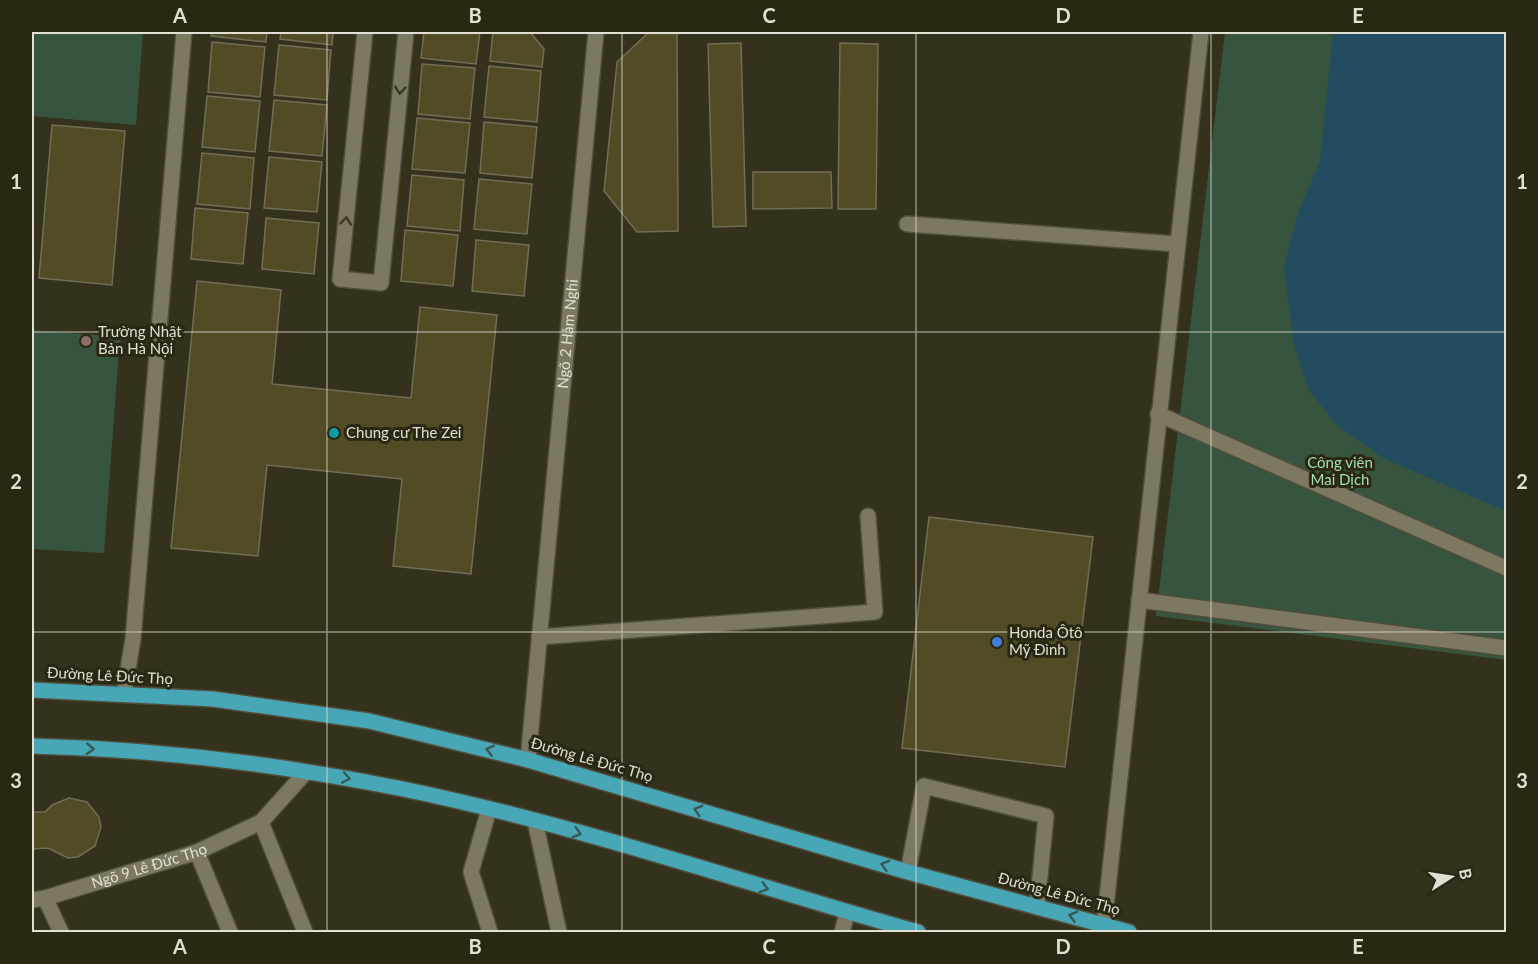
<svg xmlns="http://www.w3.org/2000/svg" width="1538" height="964" font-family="Lato,sans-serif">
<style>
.green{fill:#36543e}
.water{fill:#244c61}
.building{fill:#524c26;stroke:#716d56;stroke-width:1.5}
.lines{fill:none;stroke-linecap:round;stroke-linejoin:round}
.minor-casing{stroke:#4f4d3b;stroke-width:18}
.major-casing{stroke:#4f4d3b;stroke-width:18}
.minor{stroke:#7c7861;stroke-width:15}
.major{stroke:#48a7b6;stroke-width:15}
.oneway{stroke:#3a3722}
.oneway2{stroke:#365a54}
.grid{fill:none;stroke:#e2e0d3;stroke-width:1.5;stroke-opacity:0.55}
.education-dot{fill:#8d6e63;stroke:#2a2712;stroke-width:2}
.culture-dot{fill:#0f9aa8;stroke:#2a2712;stroke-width:2}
.shop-dot{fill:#3f7fe0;stroke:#2a2712;stroke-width:2}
.labels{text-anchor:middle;stroke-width:6;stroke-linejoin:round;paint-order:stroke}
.poi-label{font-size:15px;fill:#e2e0d3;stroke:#2a2712;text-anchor:start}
.street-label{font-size:15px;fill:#e2e0d3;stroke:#2a2712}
.park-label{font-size:15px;fill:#a4dfb3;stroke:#2a2712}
.neatline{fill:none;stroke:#e2e0d3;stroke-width:2}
.grid-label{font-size:20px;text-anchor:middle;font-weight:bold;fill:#e2e0d3}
</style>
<rect width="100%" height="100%" fill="#34311c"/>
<path class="green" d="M32 32H143L136 125 32 116Z
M1225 32H1506V660L1156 616Z
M32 330 120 337 104 553 32 549Z"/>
<path class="water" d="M1333 32H1506V511L1383 458 1336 424 1309 390 1294 344 1284 267 1298 213 1320 161Z"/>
<path class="building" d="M212 32H267L266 42 211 36Z
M281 32H333L332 45 280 39Z
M424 32H480L476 64 421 58Z
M493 32H530L544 49 542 67 490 61Z
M649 32H677L678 231 637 232 604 191 617 62Z
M212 42 265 47 260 97 208 92Z
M741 43 746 226 713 227 708 44Z
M840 43 878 44 876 209H838Z
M279 45 331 50 327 100 274 95Z
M422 64 475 68 470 119 418 114Z
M489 66 541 71 537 122 484 117Z
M207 96 260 101 255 152 202 147Z
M274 100 327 105 322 156 269 151Z
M417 118 470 123 465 173 412 169Z
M484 122 537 127 532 178 480 173Z
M52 125 125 131 112 285 39 278Z
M202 153 254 158 250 209 197 204Z
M269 157 322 162 317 212 264 208Z
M753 172H831L832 208 753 209Z
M412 175 464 180 460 231 407 226Z
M479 179 532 184 527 234 474 229Z
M195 208 248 213 243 264 191 259Z
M266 218 319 223 314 274 262 269Z
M405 230 458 235 453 286 401 281Z
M476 240 529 245 524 296 472 291Z
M197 281 281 290 272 384 411 398 420 307 497 315 471 574 393 566 402 479 267 465 258 556 171 548Z
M929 517 1093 537 1065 767 902 748Z
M69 798 87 802 99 817 101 827 95 846 78 857 68 858 48 848 32 849V812H45L52 805Z"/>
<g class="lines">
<defs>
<g id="minor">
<path d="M365 32 340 279 381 283 406 32"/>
<path d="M907 224 1177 244"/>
<path d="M1158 414 1506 568"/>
<path d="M1139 600 1506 648"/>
<path d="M539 637 875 612 868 516"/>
<path d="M124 693 133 639 184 32"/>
<path id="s1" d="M528 760 596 32"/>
<path d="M489 809 471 872 490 932"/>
<path d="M535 821 559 932"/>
<path d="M261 822 305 932"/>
<path d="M197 852 230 932"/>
<path d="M908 872 924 786 1046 816 1037 907"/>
<path d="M45 898 61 932"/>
<path id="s2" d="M32 900 45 898 197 852 261 822 306 772"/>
<path d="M1104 925 1201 32"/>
<path d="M842 932 847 913"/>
</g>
<path id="major" d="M32 690 213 699 369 721 528 760 908 872 1129 932
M32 746C153 749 284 765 403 789 578 825 747 884 918 932"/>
</defs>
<use href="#minor" class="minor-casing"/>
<use href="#major" class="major-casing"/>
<use href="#minor" class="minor"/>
<use href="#major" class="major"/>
</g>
<defs><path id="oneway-chevron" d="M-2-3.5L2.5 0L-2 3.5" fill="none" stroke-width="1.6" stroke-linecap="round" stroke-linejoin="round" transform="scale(1.5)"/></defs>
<g class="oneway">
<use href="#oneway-chevron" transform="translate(400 90) rotate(96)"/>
<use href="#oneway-chevron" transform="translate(346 221) rotate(-84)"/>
</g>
<g class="oneway2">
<use href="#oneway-chevron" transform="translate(90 749) rotate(4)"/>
<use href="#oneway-chevron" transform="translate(490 750) rotate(-166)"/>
<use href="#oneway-chevron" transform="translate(346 778) rotate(11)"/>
<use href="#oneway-chevron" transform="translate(698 810) rotate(-164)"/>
<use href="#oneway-chevron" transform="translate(577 833) rotate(16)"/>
<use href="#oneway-chevron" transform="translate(885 865) rotate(-164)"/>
<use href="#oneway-chevron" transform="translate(764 888) rotate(16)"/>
<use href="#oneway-chevron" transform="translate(1073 916) rotate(-165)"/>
</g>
<path class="grid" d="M327 32V932M622 32V932M916 32V932M1211 32V932M32 332H1506M32 632H1506"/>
<circle class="education-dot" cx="86" cy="341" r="6"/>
<circle class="culture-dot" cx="334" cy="433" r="6"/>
<circle class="shop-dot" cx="997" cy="642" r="6"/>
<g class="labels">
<g class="poi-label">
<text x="98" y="337">Trường Nhật<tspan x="98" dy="17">Bản Hà Nội</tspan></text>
<text x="346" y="438">Chung cư The Zei</text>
<text x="1009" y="638">Honda Ôtô<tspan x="1009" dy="17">Mỹ Đình</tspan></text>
</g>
<g class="street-label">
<text dy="5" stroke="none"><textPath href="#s1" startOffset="428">Ngõ 2 Hàm Nghi</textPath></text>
<text transform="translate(110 676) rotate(3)" y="5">Đường Lê Đức Thọ</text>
<text transform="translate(592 760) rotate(16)" y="5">Đường Lê Đức Thọ</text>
<text dy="5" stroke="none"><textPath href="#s2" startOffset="122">Ngõ 9 Lê Đức Thọ</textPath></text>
<text transform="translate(1059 894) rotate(15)" y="5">Đường Lê Đức Thọ</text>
</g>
<g class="park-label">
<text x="1340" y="468">Công viên<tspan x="1340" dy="17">Mai Dịch</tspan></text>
</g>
</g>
<rect width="1538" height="964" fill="none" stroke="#2a2712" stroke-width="66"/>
<g transform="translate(1451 877) rotate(78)" stroke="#2a2712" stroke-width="4.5" paint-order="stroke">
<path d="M0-4.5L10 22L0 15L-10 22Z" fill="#e2e0d3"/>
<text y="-9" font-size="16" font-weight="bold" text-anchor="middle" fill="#e2e0d3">B</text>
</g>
<rect x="33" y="33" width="1472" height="898" class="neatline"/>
<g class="grid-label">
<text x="180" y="23">A</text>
<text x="475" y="23">B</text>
<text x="769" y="23">C</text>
<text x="1063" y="23">D</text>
<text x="1358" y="23">E</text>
<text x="16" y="189">1</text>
<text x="1522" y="189">1</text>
<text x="16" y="489">2</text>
<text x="1522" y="489">2</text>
<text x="16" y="788">3</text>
<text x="1522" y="788">3</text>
<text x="180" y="954">A</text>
<text x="475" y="954">B</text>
<text x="769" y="954">C</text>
<text x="1063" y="954">D</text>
<text x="1358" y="954">E</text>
</g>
</svg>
